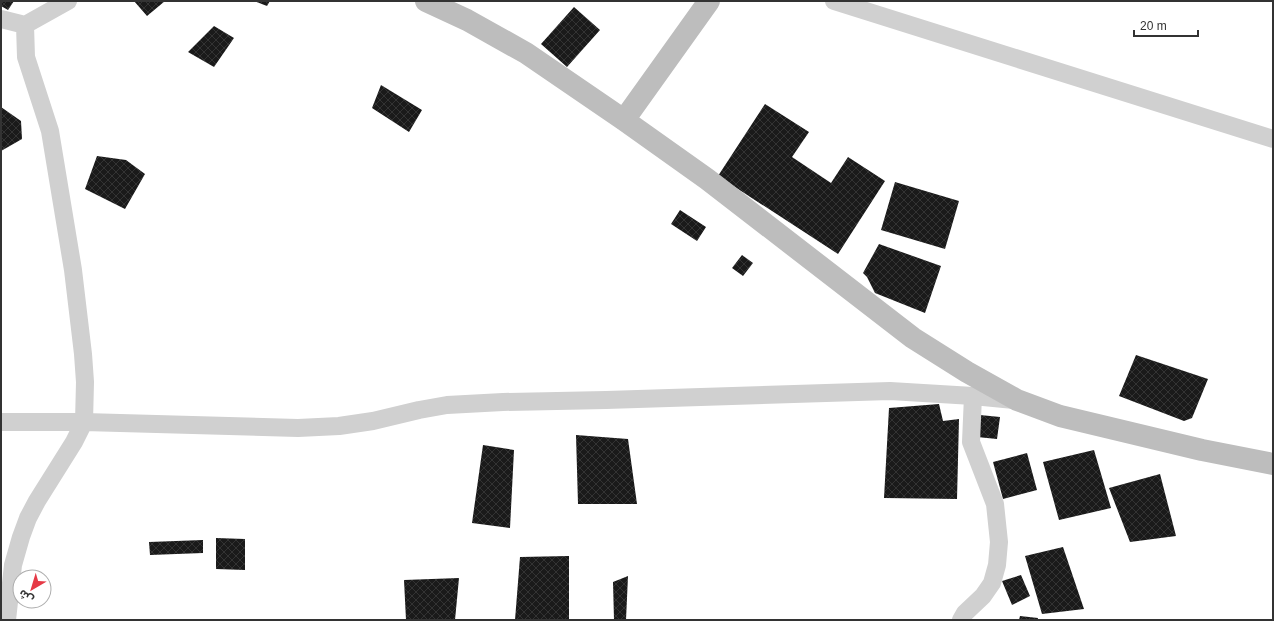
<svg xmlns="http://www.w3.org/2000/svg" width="1274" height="621" font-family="Helvetica,'Noto Sans Arabic',sans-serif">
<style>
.building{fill:url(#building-cross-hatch)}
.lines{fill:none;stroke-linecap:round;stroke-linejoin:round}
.street{stroke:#d0d0d0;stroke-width:18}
.secondary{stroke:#bdbdbd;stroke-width:22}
</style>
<defs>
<pattern id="building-cross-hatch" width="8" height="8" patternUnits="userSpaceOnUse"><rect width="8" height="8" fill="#1a1a1a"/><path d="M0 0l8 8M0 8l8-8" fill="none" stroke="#333"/></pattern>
</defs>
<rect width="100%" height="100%" fill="#fff"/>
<path class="building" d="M1 1H14L8 10 1 6Z
M134 1H165L147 16Z
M254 1H270L267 6Z
M574 7 600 30 567 67 541 44Z
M214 26 234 38 214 67 188 52Z
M381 85 422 110 409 132 372 108Z
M765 104 809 132 792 157 831 183 848 157 885 181 838 254 718 176Z
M1 107 21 121 22 139 1 151Z
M97 156 126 160 145 174 125 209 85 189Z
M895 182 959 201 945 249 881 230Z
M680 210 706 227 697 241 671 224Z
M879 244 941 266 925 313 875 293 867 277 863 273Z
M742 255 753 263 743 276 732 268Z
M1136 355 1208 379 1192 418 1184 421 1119 396Z
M939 404 943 421 959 419 957 499 884 498 889 408Z
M980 415 1000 417 997 439 977 437Z
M576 435 628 439 637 504H578Z
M483 445 514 450 510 528 472 523Z
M1094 450 1111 508 1059 520 1043 462Z
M1027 453 1037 490 1003 499 993 462Z
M1160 474 1176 536 1130 542 1109 488Z
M216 538 245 539V570L216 569Z
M203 540V553L150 555 149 542Z
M1063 547 1084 609 1042 614 1025 556Z
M569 556V620H515L520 557Z
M1021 575 1030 596 1012 605 1002 581Z
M628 576 626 620H614L613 582Z
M459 578 455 620H406L404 580Z
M1020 616 1038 618V620H1019Z"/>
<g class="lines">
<path class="street" d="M834 1 1273 139
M1 19 25 25
M1 422H84L298 428 339 426 373 421 419 410 447 405 503 402 606 400 890 391 973 396 1014 400
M7 620 13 565 21 537 28 518 37 501 74 442 84 422 85 382 83 354 73 270 50 131 26 57 25 25 68 1
M961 620 965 613 983 596 992 583 997 565 999 542 995 504 971 442 973 396"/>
<path class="secondary" d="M426 1 467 20 526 53 624 120 707 179 913 338 967 372 1017 400 1060 416 1106 427 1202 450 1273 464
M624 120 709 1"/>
</g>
<rect width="1274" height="621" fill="none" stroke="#333333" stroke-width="4"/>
<g transform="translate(32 589) rotate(218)"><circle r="19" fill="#ffffff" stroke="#adadad"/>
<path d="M0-3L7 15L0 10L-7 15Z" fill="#e63946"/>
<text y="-6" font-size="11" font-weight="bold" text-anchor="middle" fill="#333333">ش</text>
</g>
<path d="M1134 30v6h64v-6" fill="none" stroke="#333333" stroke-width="2"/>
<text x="1140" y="30" font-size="12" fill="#333333" stroke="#ffffff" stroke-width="3" paint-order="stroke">20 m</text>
</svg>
